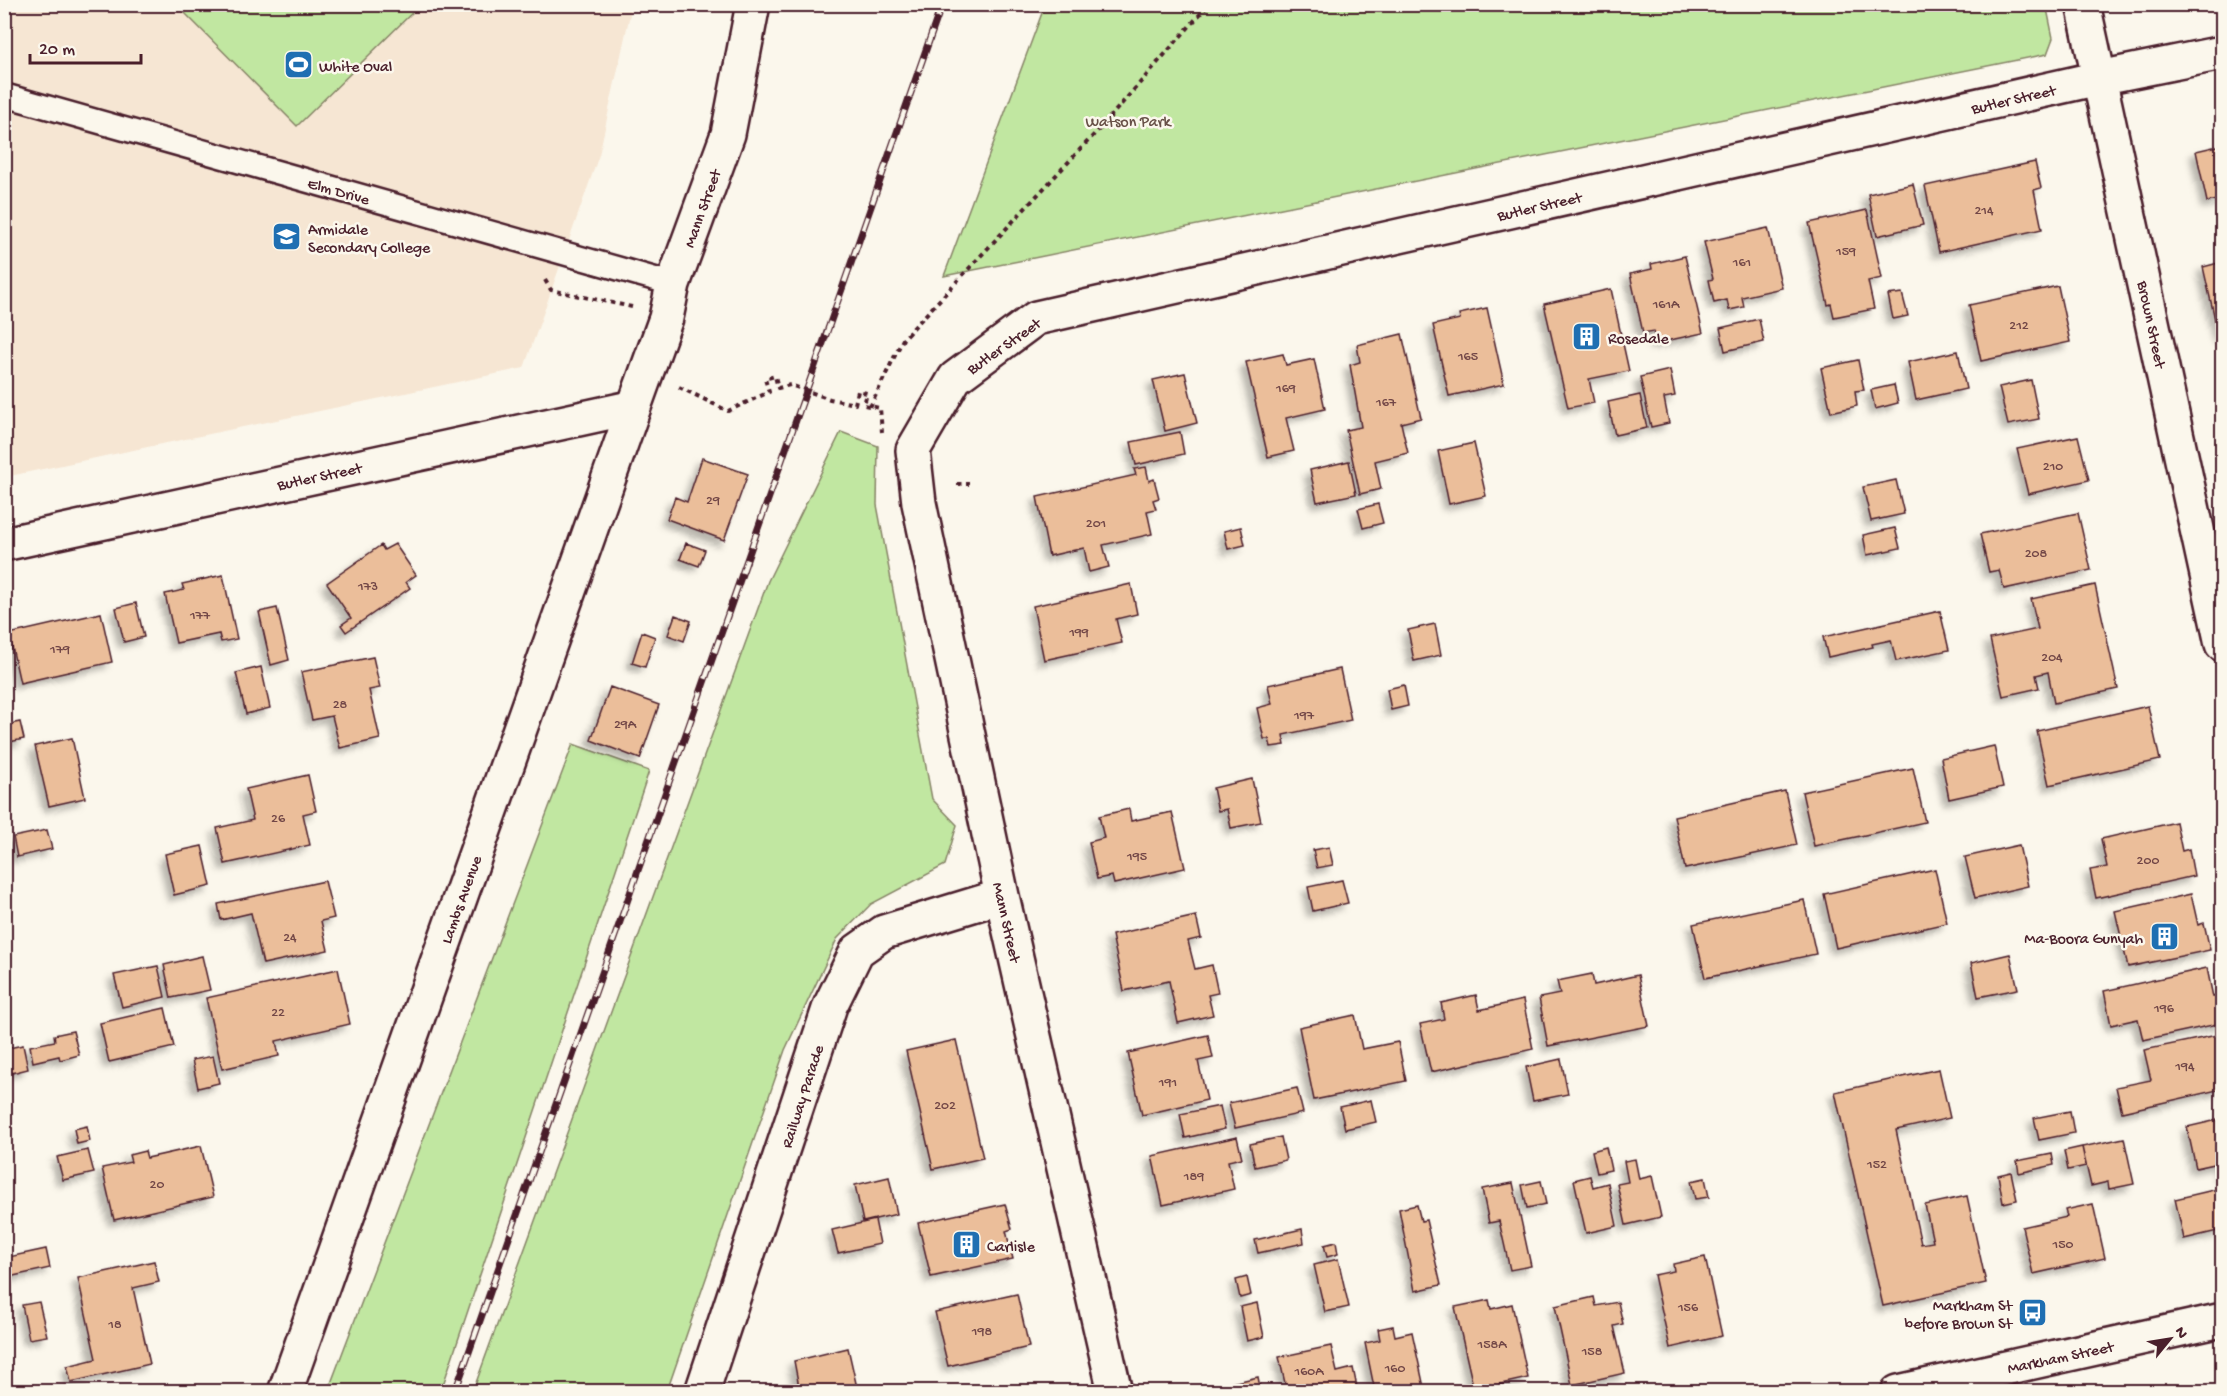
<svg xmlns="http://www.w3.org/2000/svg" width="2227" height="1396" font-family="'Gochi Hand',sans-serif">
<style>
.built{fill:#f6e6d3}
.green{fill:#c1e7a1;stroke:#868366;stroke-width:1.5}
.building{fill:#ebbe9a;stroke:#4a1f2b;stroke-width:1.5;filter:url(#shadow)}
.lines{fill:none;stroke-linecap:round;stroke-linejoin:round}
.lane-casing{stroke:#4a1f2b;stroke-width:27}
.street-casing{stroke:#4a1f2b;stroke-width:38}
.secondary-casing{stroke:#4a1f2b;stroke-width:38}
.path{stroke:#4a1f2b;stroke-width:4;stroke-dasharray:4.5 4.5;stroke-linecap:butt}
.lane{stroke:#fbf7ec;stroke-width:22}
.street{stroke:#fbf7ec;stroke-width:33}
.secondary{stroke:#fbf7ec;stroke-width:33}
.rail-casing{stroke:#4a1f2b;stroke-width:7}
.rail{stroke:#fbf7ec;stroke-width:4.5;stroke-dasharray:14;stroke-linecap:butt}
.labels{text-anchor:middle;stroke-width:5;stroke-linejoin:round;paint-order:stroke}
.number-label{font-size:14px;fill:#724747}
.poi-label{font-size:16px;fill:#4a1f2b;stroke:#fbf7ec;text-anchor:start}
.street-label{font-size:16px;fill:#4a1f2b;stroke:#fbf7ec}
.park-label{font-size:16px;fill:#685148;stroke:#fbf7ec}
</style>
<defs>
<filter id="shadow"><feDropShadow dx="-5.5" dy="5.5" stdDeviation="3" flood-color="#0004"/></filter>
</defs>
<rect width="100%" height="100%" fill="#fbf7ec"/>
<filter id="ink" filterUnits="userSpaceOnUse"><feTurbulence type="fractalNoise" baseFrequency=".0167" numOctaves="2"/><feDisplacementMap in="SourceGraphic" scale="12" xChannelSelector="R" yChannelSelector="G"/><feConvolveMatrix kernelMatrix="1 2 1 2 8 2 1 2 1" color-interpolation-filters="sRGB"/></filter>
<g filter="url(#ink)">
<path class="built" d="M4 5H632L599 155 524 368 5 477Z"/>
<path class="green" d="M177 5H420L297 126Z
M1045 5 2046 4 2053 38 2047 54 944 276Z
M841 432 878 446 877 505 932 799 957 825 945 865 871 904 837 939 785 1050 667 1391H473L768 581Z
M573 744 649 771 441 1391H328Z"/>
<path class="building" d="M2222 145V199L2207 202 2196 151Z
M2035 162 2041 188 2034 190 2042 229 1939 252 1925 186Z
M1913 184 1923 225 1877 236 1868 194Z
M1867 210 1882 278 1868 281 1874 309 1834 317 1831 304 1828 305 1809 223Z
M1768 228 1782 288 1742 297 1744 307 1729 310 1727 300 1714 303 1709 280 1713 279 1704 242Z
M1685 256 1703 333 1656 343 1654 331 1643 333 1630 274 1652 269 1651 264Z
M2222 262V336L2219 337 2203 267Z
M2058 286 2070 342 1981 361 1969 305Z
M1611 289 1629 371 1589 379 1594 403 1568 408 1544 304Z
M1902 293 1908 316 1893 319 1888 295Z
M1487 308 1504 384 1449 396 1433 325 1460 319 1459 314Z
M1759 319 1764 342 1725 351 1720 328Z
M1402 334 1421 418 1401 423 1408 453 1375 461 1381 489 1360 494 1346 430 1361 427 1350 365 1360 362 1357 345Z
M1958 351 1966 389 1916 400 1908 362Z
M1283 354 1286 365 1314 359 1325 409 1286 418 1294 451 1268 457 1246 362Z
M1858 360 1864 390 1855 391 1857 406 1831 412 1821 368Z
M1670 370 1675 396 1664 398 1669 423 1651 427 1640 377Z
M1185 373 1197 423 1165 431 1153 380Z
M2031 380 2039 419 2008 425 1999 387Z
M1894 385 1898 403 1875 409 1871 390Z
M1640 395 1647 428 1615 435 1608 402Z
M1180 432 1184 454 1136 465 1131 442Z
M2078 436 2089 480 2028 494 2017 449Z
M1474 443 1486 496 1449 504 1438 451Z
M702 458 748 474 724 540 667 519 675 497 687 502Z
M1349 461 1356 494 1317 502 1310 470Z
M1146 467 1149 481 1154 479 1159 498 1153 500 1156 509 1147 511 1152 534 1103 545 1109 567 1089 572 1084 548 1049 556 1037 497 1136 475 1134 469Z
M1896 480 1904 514 1871 521 1863 487Z
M1378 504 1383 523 1363 528 1358 509Z
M2078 513 2091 570 2004 589 1999 570 1989 572 1980 534Z
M1241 527 1245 545 1228 549 1224 531Z
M1895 528 1900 548 1867 555 1863 535Z
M686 543 705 550 699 566 680 559Z
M395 544 416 575 406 582 410 588 346 632 341 625 351 618 327 583 381 545 384 550Z
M223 575 237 639 221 642 219 634 176 643 165 594 184 590 182 584Z
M1131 584 1137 614 1116 619 1122 643 1044 660 1033 606Z
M2095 585 2118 689 2054 703 2048 672 2036 675 2039 688 2003 696 1990 639 2038 629 2031 599Z
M136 603 144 637 124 642 116 608Z
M277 608 289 660 271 665 259 612Z
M1940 611 1949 650 1896 661 1891 640 1872 644 1873 647 1828 657 1823 637Z
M101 613 112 662 20 683 9 634Z
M675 615 691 621 684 641 668 635Z
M1435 624 1441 655 1414 661 1408 630Z
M642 632 655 637 645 667 632 663Z
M373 657 380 688 369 690 380 739 340 748 332 716 312 720 301 672Z
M261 667 270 708 246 714 236 673Z
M1340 669 1351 720 1283 735 1285 745 1271 747 1269 739H1264L1257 708 1272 704 1268 685Z
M1404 685 1408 706 1391 710 1387 689Z
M610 687 659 705 640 759 591 740Z
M2148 706 2160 760 2049 785 2037 731Z
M20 722 24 739 9 742 5 725Z
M72 738 85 798 49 806 35 746Z
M1994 746 2003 787 1949 799 1941 758Z
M1913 768 1925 822 1814 846 1802 792Z
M308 775 316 811 303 814 310 845 225 864 217 828 253 820 246 789Z
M1252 779 1261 822 1231 828 1227 809 1218 811 1213 788Z
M1785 791 1797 845 1685 869 1674 816Z
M1129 809 1131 821 1172 812 1185 868 1114 884 1112 876 1097 879 1089 842 1104 838 1099 816Z
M2176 822 2182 851 2189 849 2194 876 2096 898 2090 870 2107 867 2101 839Z
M47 830 52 849 17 857 13 837Z
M2019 845 2028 886 1975 898 1965 857Z
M202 846 211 886 174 895 165 854Z
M1329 847 1333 865 1317 868 1313 850Z
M1935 869 1947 923 1836 948 1824 894Z
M1342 880 1348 903 1313 911 1308 887Z
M325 881 334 918 321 921 328 950 263 964 251 913 221 920 218 904Z
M2191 894 2198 925 2204 923 2210 950 2128 967 2115 911Z
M1804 900 1816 954 1705 978 1693 924Z
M1196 916 1201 938 1188 941 1195 969 1212 965 1218 993 1208 995 1213 1015 1178 1023 1169 981 1124 991 1112 935Z
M2010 954 2018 989 1978 997 1971 963Z
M202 956 210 990 171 998 164 965Z
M158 966 165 997 122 1007 114 975Z
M2207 968 2213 997 2218 996 2222 1023 2143 1040 2138 1019 2111 1025 2104 991Z
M338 969 350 1024 276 1041 279 1056 222 1069 206 998Z
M1592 974 1594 985 1638 975 1649 1026 1548 1046 1539 998 1560 994 1557 981Z
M1476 995 1479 1010 1523 1000 1533 1049 1431 1072 1420 1024 1444 1019 1441 1003Z
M165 1008 174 1047 109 1062 100 1023Z
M1355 1015 1362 1049 1398 1042 1406 1081 1314 1100 1299 1027Z
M73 1031 79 1055 60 1060 59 1056 33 1062 30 1046 55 1041 54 1035Z
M2222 1034V1089L2122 1112 2116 1087 2151 1080 2144 1050Z
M1208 1035 1213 1058 1198 1061 1207 1100 1142 1115 1128 1053Z
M956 1040 983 1158 933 1169 906 1051Z
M23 1045 28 1069 4 1075V1049Z
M213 1056 219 1083 198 1088 192 1060Z
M1561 1059 1568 1094 1533 1101 1526 1067Z
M1939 1069 1950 1118 1896 1130 1921 1244 1933 1242 1925 1205 1967 1196 1986 1283 1883 1306 1835 1092Z
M1297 1088 1303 1113 1235 1128 1229 1103Z
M1371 1100 1376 1122 1345 1129 1340 1107Z
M1220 1106 1225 1129 1185 1138 1180 1114Z
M2070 1111 2074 1133 2039 1140 2034 1118Z
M2222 1119V1179L2219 1163 2196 1168 2187 1127Z
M87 1126 90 1141 77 1144 74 1129Z
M1237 1137 1242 1158 1228 1161 1234 1189 1163 1205 1152 1156Z
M1281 1137 1286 1160 1255 1167 1250 1144Z
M2124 1138 2134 1184 2109 1189 2108 1182 2091 1186 2082 1147Z
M201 1146 213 1197 114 1220 102 1168 131 1162 129 1155 145 1151 147 1158Z
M1606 1147 1611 1170 1597 1173 1592 1151Z
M2082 1147 2086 1166 2068 1170 2064 1151Z
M88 1150 94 1173 63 1180 57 1157Z
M2052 1154 2054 1165 2019 1173 2017 1161Z
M1635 1159 1639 1179 1652 1176 1661 1217 1626 1225 1617 1184 1628 1182 1624 1161Z
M2011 1172 2017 1200 2003 1203 1998 1175Z
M1590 1176 1593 1187 1608 1183 1617 1226 1586 1233 1574 1180Z
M889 1177 897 1214 863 1222 855 1185Z
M1705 1178 1709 1197 1695 1199 1691 1181Z
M1541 1181 1546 1204 1527 1208 1522 1185Z
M1513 1183 1531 1266 1510 1270 1499 1221 1489 1223 1482 1189Z
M2222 1188V1230L2184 1239 2175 1199Z
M1005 1204 1012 1229 1006 1231 1013 1259 931 1277 918 1223Z
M2093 1204 2105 1258 2033 1274 2022 1227 2067 1217 2065 1210Z
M1417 1205 1421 1221 1426 1220 1441 1285 1415 1291 1399 1209Z
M875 1220 880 1244 838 1253 832 1230Z
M1302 1229 1304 1243 1258 1253 1255 1240Z
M1336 1242 1338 1254 1327 1257 1324 1245Z
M46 1249 50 1268 4 1278V1258Z
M1705 1257 1722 1336 1670 1348 1654 1275 1674 1271 1673 1264Z
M1338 1259 1349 1307 1325 1312 1314 1265Z
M154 1261 159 1282 133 1288 150 1364 71 1382 67 1366 96 1359 78 1278Z
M1247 1277 1251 1295 1240 1298 1236 1280Z
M1017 1294 1029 1347 948 1366 935 1312Z
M1594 1297 1596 1306 1618 1302 1623 1324 1614 1326 1625 1373 1572 1385 1555 1306Z
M1489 1300 1491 1309 1512 1304 1528 1378 1474 1390 1455 1307Z
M39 1302 47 1336 29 1339 22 1305Z
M1257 1303 1264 1337 1247 1341 1240 1307Z
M1393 1326 1395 1336 1412 1332 1425 1392H1375L1365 1343 1380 1340 1378 1329Z
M1331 1346 1337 1372 1353 1368 1358 1392H1287L1279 1357Z
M848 1348 858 1392H800L794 1361Z
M4 1360 11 1390 5 1392H4Z
M1258 1377 1261 1392H1197V1391Z"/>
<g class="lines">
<defs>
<path id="lane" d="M4 95 673 284"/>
<path id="street" d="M2083 4 2222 644
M4 544 634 407
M285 1392 634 407 666 318 673 284 728 134 753 4
M702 1392 830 1006 857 951 884 932 1002 896
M1115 1392 1002 896 919 503 913 450 955 378 1036 318 2099 78 2222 53"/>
<path id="secondary" d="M1898 1392 2222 1320"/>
</defs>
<use href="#lane" class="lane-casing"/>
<use href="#street" class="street-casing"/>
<use href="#secondary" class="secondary-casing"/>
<path class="path" d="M545 280 551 290 632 307
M679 387 728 411 769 392 765 379 775 376 778 388 790 385 830 399 855 404 858 391 867 393 864 405 880 408 882 432
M870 407 903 339 1103 125 1209 4
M957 484H969"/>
<use href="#lane" class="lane"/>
<use href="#street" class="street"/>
<use href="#secondary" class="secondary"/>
<defs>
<path id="rail" d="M455 1392 942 4"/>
</defs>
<use href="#rail" class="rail-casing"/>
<use href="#rail" class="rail"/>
</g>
</g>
<defs>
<symbol id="stadium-square" viewBox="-11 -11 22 22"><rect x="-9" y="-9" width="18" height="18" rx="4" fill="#1f6fb2" stroke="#fbf7ec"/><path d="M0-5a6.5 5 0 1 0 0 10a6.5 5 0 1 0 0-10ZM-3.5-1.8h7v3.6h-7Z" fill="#fff"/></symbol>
<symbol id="school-square" viewBox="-11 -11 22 22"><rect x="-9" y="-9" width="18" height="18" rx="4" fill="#1f6fb2" stroke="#fbf7ec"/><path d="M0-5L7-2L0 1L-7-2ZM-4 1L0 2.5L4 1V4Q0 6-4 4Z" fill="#fff"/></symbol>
<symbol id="building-square" viewBox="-11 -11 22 22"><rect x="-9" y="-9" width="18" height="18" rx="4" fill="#1f6fb2" stroke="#fbf7ec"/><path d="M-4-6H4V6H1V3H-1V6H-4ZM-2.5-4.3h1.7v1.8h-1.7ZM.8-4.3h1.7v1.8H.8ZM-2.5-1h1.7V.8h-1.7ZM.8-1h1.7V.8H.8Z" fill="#fff"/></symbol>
<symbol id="bus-square" viewBox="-11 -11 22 22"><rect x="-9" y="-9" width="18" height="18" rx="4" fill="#1f6fb2" stroke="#fbf7ec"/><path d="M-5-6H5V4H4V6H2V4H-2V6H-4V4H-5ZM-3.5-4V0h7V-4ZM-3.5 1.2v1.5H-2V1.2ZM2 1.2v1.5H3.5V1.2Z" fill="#fff"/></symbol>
</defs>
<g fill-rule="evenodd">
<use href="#stadium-square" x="282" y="48" width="33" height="33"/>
<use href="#school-square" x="270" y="220" width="33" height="33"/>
<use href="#building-square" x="1570" y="320" width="33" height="33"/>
<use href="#building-square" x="2148" y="920" width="33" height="33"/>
<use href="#building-square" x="950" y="1228" width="33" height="33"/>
<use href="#bus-square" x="2016" y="1296" width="33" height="33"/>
</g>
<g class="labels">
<g class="number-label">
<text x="1984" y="214">214</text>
<text x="1846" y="255">159</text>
<text x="1742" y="266">161</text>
<text x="1666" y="308">161A</text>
<text x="2019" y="329">212</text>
<text x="1468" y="360">165</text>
<text x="1286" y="392">169</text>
<text x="1386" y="406">167</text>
<text x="2053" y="470">210</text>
<text x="713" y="504">29</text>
<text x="1096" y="527">201</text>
<text x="2036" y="557">208</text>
<text x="368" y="590">173</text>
<text x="200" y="619">177</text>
<text x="1079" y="636">199</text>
<text x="60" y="653">179</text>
<text x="2052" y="661">204</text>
<text x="340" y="708">28</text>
<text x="1304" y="719">197</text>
<text x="625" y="728">29A</text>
<text x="278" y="822">26</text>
<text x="1137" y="860">195</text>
<text x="2148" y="864">200</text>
<text x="290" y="941">24</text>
<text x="2164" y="1012">196</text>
<text x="278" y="1016">22</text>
<text x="2185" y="1070">194</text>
<text x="1168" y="1086">191</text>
<text x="945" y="1109">202</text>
<text x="1877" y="1168">152</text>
<text x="1194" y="1180">189</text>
<text x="157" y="1188">20</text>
<text x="2063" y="1248">150</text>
<text x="1688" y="1311">156</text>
<text x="115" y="1328">18</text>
<text x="982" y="1335">198</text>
<text x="1492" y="1348">158A</text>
<text x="1592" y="1355">158</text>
<text x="1395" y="1372">160</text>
<text x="1309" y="1375">160A</text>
</g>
<g class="poi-label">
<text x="319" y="71">White Oval</text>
<text x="308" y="234">Armidale<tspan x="308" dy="18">Secondary College</tspan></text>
<text x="1608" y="343">Rosedale</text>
<text x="2143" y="943" text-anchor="end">Ma-Boora Gunyah</text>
<text x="987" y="1251">Carlisle</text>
<text x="2012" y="1310" text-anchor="end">Markham St<tspan x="2012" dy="18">before Brown St</tspan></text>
</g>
<g class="street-label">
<text transform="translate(2013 98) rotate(-13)" y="6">Butler Street</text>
<text transform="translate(339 190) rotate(16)" y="6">Elm Drive</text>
<text transform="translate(1539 205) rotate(-13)" y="6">Butler Street</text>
<text transform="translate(701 208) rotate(-70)" y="6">Mann Street</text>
<text transform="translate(2153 324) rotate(78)" y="6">Brown Street</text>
<text transform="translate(1003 345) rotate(-35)" y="6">Butler Street</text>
<text transform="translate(319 475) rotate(-12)" y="6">Butler Street</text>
<text transform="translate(460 899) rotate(-70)" y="6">Lambs Avenue</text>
<text transform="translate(1008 922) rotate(77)" y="6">Mann Street</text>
<text transform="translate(801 1096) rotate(-72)" y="6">Railway Parade</text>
<text transform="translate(2060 1356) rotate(-12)" y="6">Markham Street</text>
</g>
<g class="park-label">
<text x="1128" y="126">Watson Park</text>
</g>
</g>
<rect width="2227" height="1396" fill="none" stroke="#fbf7ec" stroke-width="24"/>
<rect x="12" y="12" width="2203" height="1372" fill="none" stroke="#4a1f2b" stroke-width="2" filter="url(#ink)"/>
<g transform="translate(2170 1339) rotate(60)" stroke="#fbf7ec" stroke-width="4.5" paint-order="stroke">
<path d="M0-4.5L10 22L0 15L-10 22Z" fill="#4a1f2b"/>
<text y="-9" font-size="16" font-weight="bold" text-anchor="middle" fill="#4a1f2b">N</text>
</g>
<path d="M30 54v9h111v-9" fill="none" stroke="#4a1f2b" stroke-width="3"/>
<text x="39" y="54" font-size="18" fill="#4a1f2b" stroke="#fbf7ec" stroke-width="4.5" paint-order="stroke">20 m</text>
</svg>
